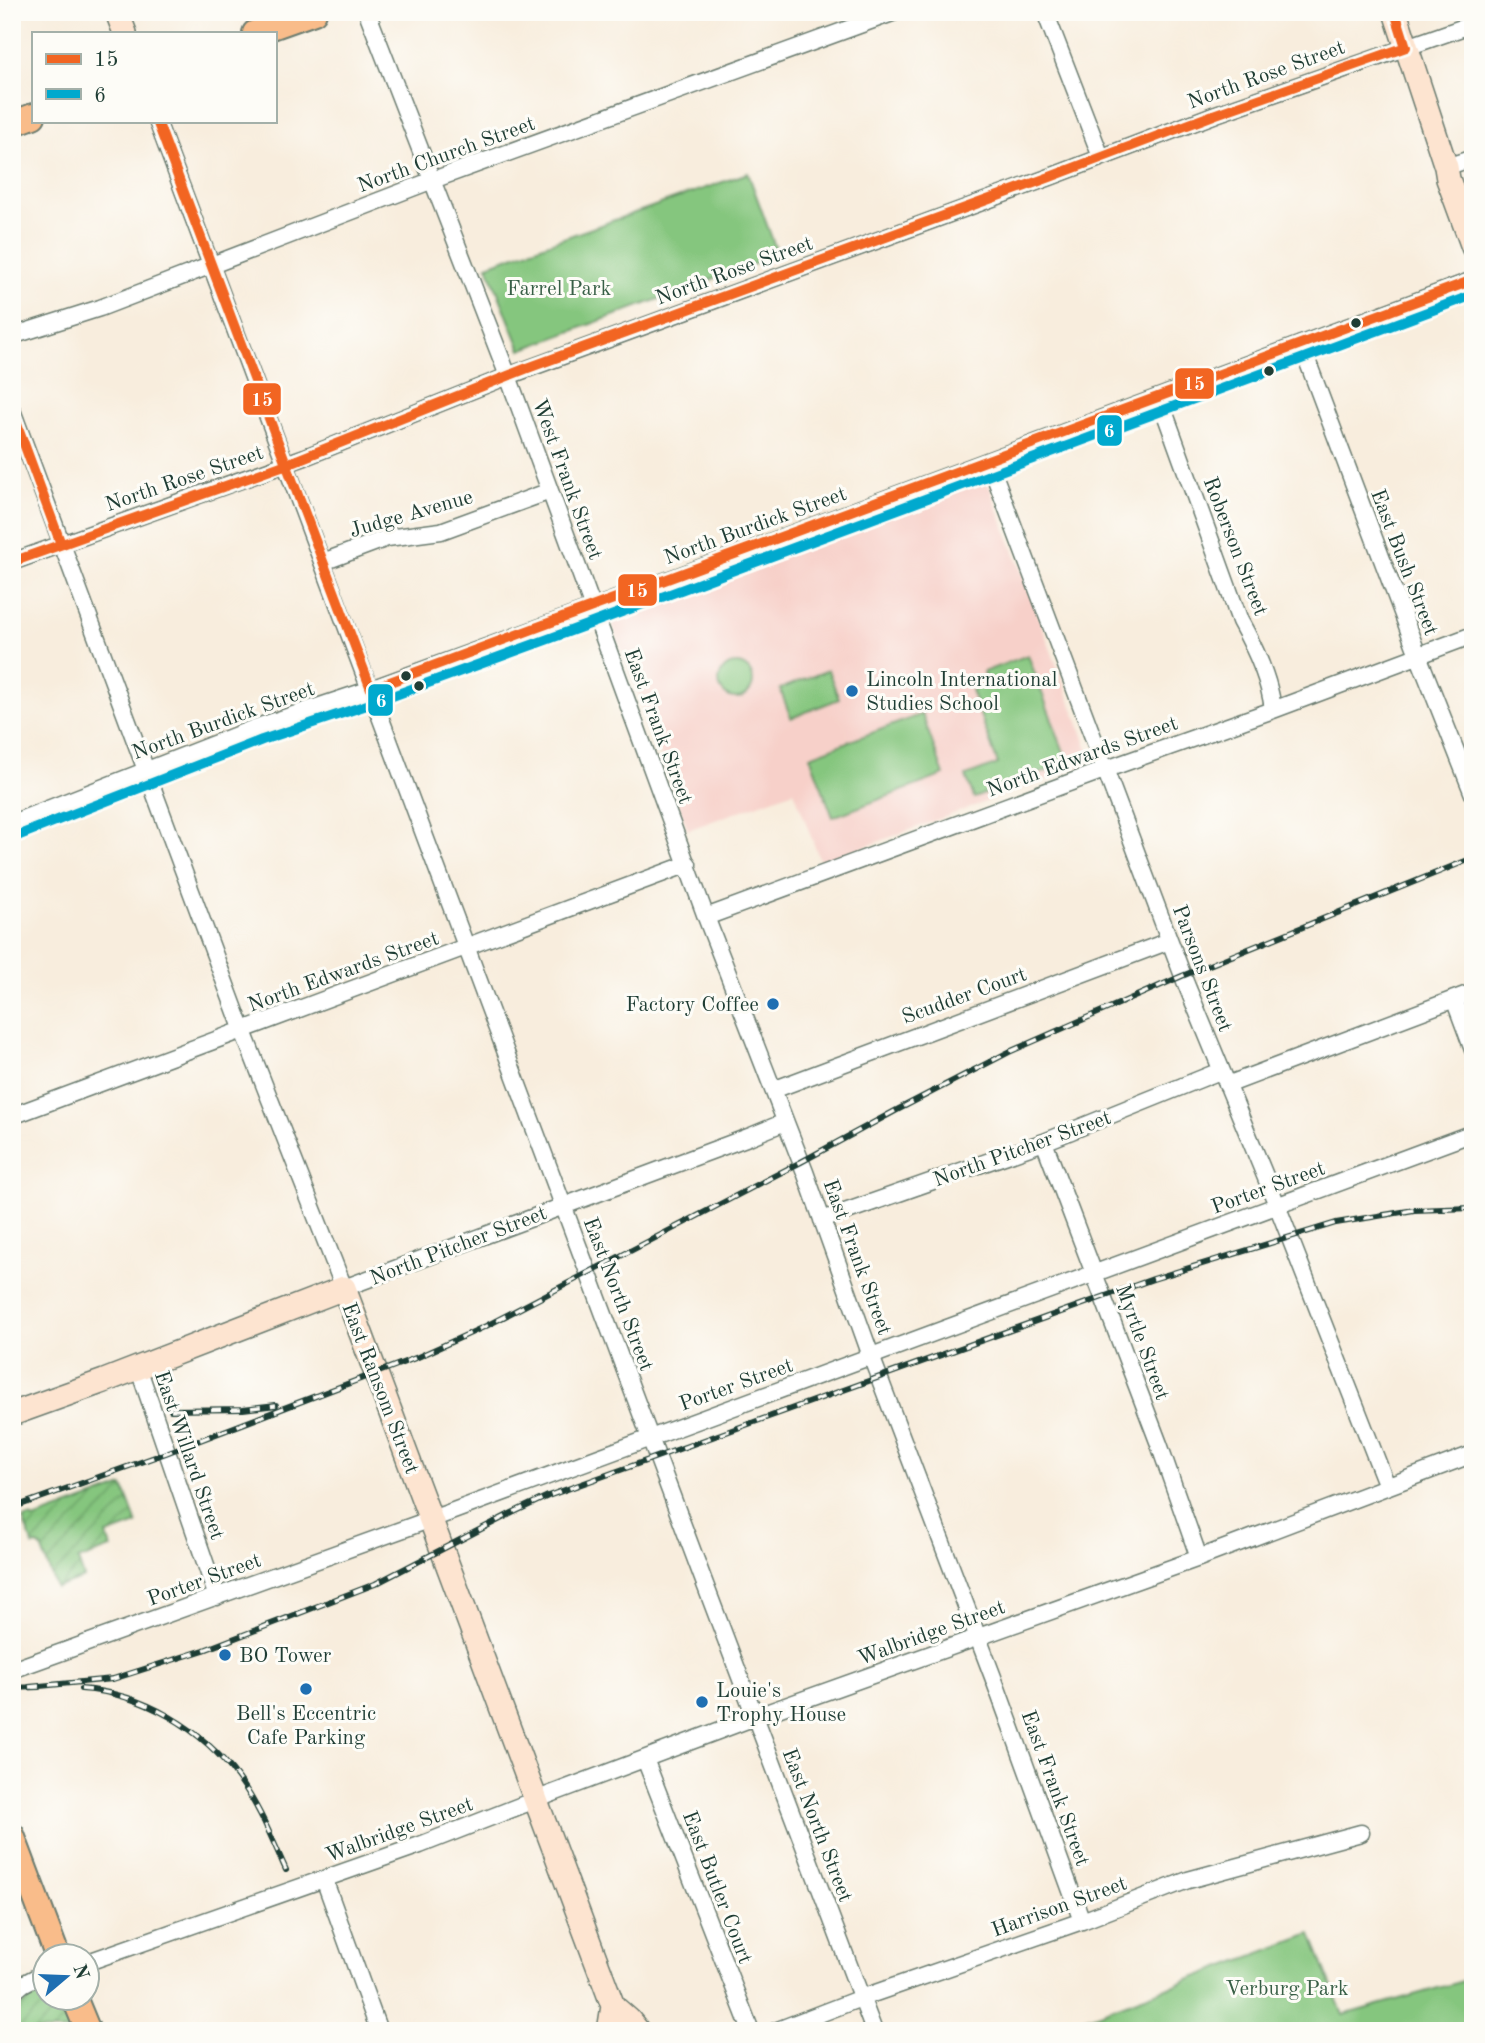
<svg xmlns="http://www.w3.org/2000/svg" width="1485" height="2043" font-family="'Old Standard TT',serif">
<style>
.built{fill:#f7d0c9}
.park{fill:#85c67e;stroke:#528259;stroke-width:2}
.garden{fill:url(#garden-furrows);stroke:#528259;stroke-width:2}
.lines{fill:none;stroke-linecap:round;stroke-linejoin:round}
.street-casing{stroke:#6b7b6f;stroke-width:19}
.secondary-casing{stroke:#6b7b6f;stroke-width:26}
.primary-casing{stroke:#6b7b6f;stroke-width:28}
.street{stroke:#fff;stroke-width:16}
.secondary{stroke:#fde4d0;stroke-width:23}
.primary{stroke:#f9bc8a;stroke-width:24}
.rail-casing{stroke:#1f3d34;stroke-width:6}
.rail{stroke:#fdfcf7;stroke-width:3.5;stroke-dasharray:10;stroke-linecap:butt}
.bus-1-casing{stroke:#fdfcf7;stroke-width:16}
.bus-2-casing{stroke:#fdfcf7;stroke-width:16}
.bus-1{stroke:#f26522;stroke-width:10}
.bus-2{stroke:#00a9ce;stroke-width:10}
.bus-dot{fill:#1f3d34;stroke:#fdfcf7;stroke-width:2.5}
.poi-dot{fill:#1f6fb2;stroke:#fdfcf7;stroke-width:2.5}
.labels{text-anchor:middle;stroke-width:6;stroke-linejoin:round;paint-order:stroke}
.street-label{font-size:21px;fill:#1f3d34;stroke:#fdfcf7}
.park-label{font-size:21px;fill:#385f46;stroke:#fdfcf7}
.poi-label{font-size:21px;fill:#1f3d34;stroke:#fdfcf7;text-anchor:start}
.line-badge{stroke:#fdfcf7;stroke-width:2.5}
.badge-label{font-size:19px;text-anchor:middle;font-weight:bold;fill:#fff}
</style>
<defs>
<pattern id="garden-furrows" width="10" height="10" patternUnits="userSpaceOnUse" patternTransform="scale(1.75)"><rect width="10" height="10" fill="#85c67e"/><path d="M-1 1l2-2M0 10L10 0M9 11l2-2" fill="none" stroke="#6ca268"/></pattern>
</defs>
<rect width="100%" height="100%" fill="#fdfcf7"/>
<filter id="ink" filterUnits="userSpaceOnUse"><feTurbulence type="fractalNoise" baseFrequency=".0143" numOctaves="2"/><feDisplacementMap in="SourceGraphic" scale="14" xChannelSelector="R" yChannelSelector="G"/><feConvolveMatrix kernelMatrix="1 2 1 2 8 2 1 2 1" color-interpolation-filters="sRGB"/></filter>
<filter id="wash" filterUnits="userSpaceOnUse"><feTurbulence type="fractalNoise" baseFrequency=".00686" numOctaves="4" result="noise"/><feDisplacementMap in="SourceGraphic" scale="28" xChannelSelector="R" yChannelSelector="G"/><feGaussianBlur stdDeviation="1.57" result="paint"/><feColorMatrix in="noise" values="0 0 0 0 0 0 0 0 0 0 0 0 0 0 0 0 0 1.4 0 .05"/><feComposite in="paint" operator="in"/></filter>
<g filter="url(#wash)">
<rect width="100%" height="100%" fill="#f8eddd"/>
<path class="built" d="M985 475 1093 762 821 863 794 791 688 830 609 615Z"/>
<path class="park" d="M748 173 778 255 521 350 487 265Z
M1028 655 1068 763 974 798 966 776 998 764 971 690 987 684 983 672Z
M719 681a17 17 0 1 1 34 0a17 17 0 1 1-34 0Z
M828 670 839 699 791 718 780 689Z
M922 714 944 775 833 817 810 756Z
M1311 1934 1343 2015 1473 1978V2031H1051Z"/>
<path class="garden" d="M123 1486 137 1524 107 1535 111 1548 78 1560 84 1578 56 1588 41 1547 37 1545 33 1546 23 1519 30 1517 34 1519Z
M43 1986H45L46 1997 58 1998 72 2031H12V2013Z"/>
</g>
<g filter="url(#ink)">
<g class="lines">
<defs>
<path id="street" d="M367 12 508 376 706 917 805 1172 871 1356 993 1677 1082 1921
M1045 12 1101 157
M157 121 703 1579 874 2031
M1446 167 1473 158
M12 336 100 308 433 180 895 12
M1301 344 1418 655 1473 794
M1159 397 1240 621C1254 646 1270 681 1273 710
M12 410 243 1031 344 1288 751 1136 785 1122
M989 461 1186 984 1277 1205 1387 1486
M12 562 305 457 508 376 1050 177 1216 114 1473 24
M323 562 387 538 441 531 550 491
M12 823 257 727 371 689 579 613 1473 280
M706 917 1104 770 1273 710 1473 635
M1454 999 1473 1050
M1227 1085 1473 992
M773 1090 1169 941
M12 1116 688 864
M1044 1142 1159 1444 1199 1558
M822 1220 1044 1142 1220 1071
M138 1367 217 1597
M12 1670 448 1513 1473 1133
M645 1759 751 2031
M324 1879 379 2031
M88 1962 420 1845 535 1800 755 1717 1199 1558 1473 1454
M12 1993 23 1984 46 1972
M775 2031 861 1998 1082 1921 1188 1880 1361 1833"/>
<path id="secondary" d="M117 12 125 33
M1395 12 1446 167 1448 179 1473 247
M12 1414 104 1381 344 1288 613 2006 610 2025 613 2031
M613 2006 629 2020 638 2031"/>
<path id="primary" d="M255 33 314 12
M12 124 33 116
M12 1835 57 1955
M74 1997 88 2031"/>
</defs>
<use href="#street" class="street-casing"/>
<use href="#secondary" class="secondary-casing"/>
<use href="#primary" class="primary-casing"/>
<use href="#street" class="street"/>
<use href="#secondary" class="secondary"/>
<use href="#primary" class="primary"/>
<defs>
<path id="rail" d="M171 1410 243 1409 276 1405
M12 1508 166 1453 418 1357 486 1326 801 1162 897 1110 1009 1052 1182 976 1473 858
M29 1687 113 1679 204 1650 375 1584 512 1513 548 1496 1153 1279 1336 1223 1414 1210 1473 1208
M12 1688 39 1687
M81 1689C143 1693 203 1729 239 1779 259 1806 272 1839 286 1870"/>
</defs>
<use href="#rail" class="rail-casing"/>
<use href="#rail" class="rail"/>
<defs>
<path id="bus-1" d="M157 121 371 689 1473 280
M12 411 61 544
M12 562 287 464 525 369 1050 177 1216 114 1406 47 1395 12"/>
<path id="bus-2" d="M17 836 262 740 376 702 584 626 1473 295"/>
</defs>
<use href="#bus-1" class="bus-1-casing"/>
<use href="#bus-2" class="bus-2-casing"/>
<use href="#bus-1" class="bus-1"/>
<use href="#bus-2" class="bus-2"/>
</g>
</g>
<g class="bus-dot">
<circle cx="1356" cy="323" r="6"/>
<circle cx="1269" cy="371" r="6"/>
<circle cx="406" cy="676" r="6"/>
<circle cx="419" cy="686" r="6"/>
</g>
<g class="poi-dot">
<circle cx="852" cy="691" r="7"/>
<circle cx="773" cy="1004" r="7"/>
<circle cx="225" cy="1655" r="7"/>
<circle cx="306" cy="1689" r="7"/>
<circle cx="702" cy="1702" r="7"/>
</g>
<g class="labels">
<g class="street-label">
<text transform="translate(1266 74) rotate(-20)" y="7">North Rose Street</text>
<text transform="translate(446 154) rotate(-20)" y="7">North Church Street</text>
<text transform="translate(734 270) rotate(-20)" y="7">North Rose Street</text>
<text transform="translate(184 478) rotate(-19)" y="7">North Rose Street</text>
<text transform="translate(568 479) rotate(70)" y="7">West Frank Street</text>
<text transform="translate(411 513) rotate(-16)" y="7">Judge Avenue</text>
<text transform="translate(755 525) rotate(-20)" y="7">North Burdick Street</text>
<text transform="translate(1236 546) rotate(69)" y="7">Roberson Street</text>
<text transform="translate(1405 562) rotate(69)" y="7">East Bush Street</text>
<text transform="translate(223 720) rotate(-20)" y="7">North Burdick Street</text>
<text transform="translate(659 726) rotate(70)" y="7">East Frank Street</text>
<text transform="translate(1082 756) rotate(-20)" y="7">North Edwards Street</text>
<text transform="translate(1203 968) rotate(69)" y="7">Parsons Street</text>
<text transform="translate(343 971) rotate(-20)" y="7">North Edwards Street</text>
<text transform="translate(964 995) rotate(-20)" y="7">Scudder Court</text>
<text transform="translate(1022 1148) rotate(-20)" y="7">North Pitcher Street</text>
<text transform="translate(1268 1187) rotate(-20)" y="7">Porter Street</text>
<text transform="translate(458 1245) rotate(-21)" y="7">North Pitcher Street</text>
<text transform="translate(858 1257) rotate(70)" y="7">East Frank Street</text>
<text transform="translate(619 1294) rotate(69)" y="7">East North Street</text>
<text transform="translate(1143 1342) rotate(70)" y="7">Myrtle Street</text>
<text transform="translate(736 1384) rotate(-20)" y="7">Porter Street</text>
<text transform="translate(381 1388) rotate(69)" y="7">East Ransom Street</text>
<text transform="translate(190 1455) rotate(71)" y="7">East Willard Street</text>
<text transform="translate(204 1579) rotate(-20)" y="7">Porter Street</text>
<text transform="translate(931 1632) rotate(-20)" y="7">Walbridge Street</text>
<text transform="translate(1056 1788) rotate(70)" y="7">East Frank Street</text>
<text transform="translate(818 1825) rotate(69)" y="7">East North Street</text>
<text transform="translate(399 1829) rotate(-20)" y="7">Walbridge Street</text>
<text transform="translate(718 1887) rotate(69)" y="7">East Butler Court</text>
<text transform="translate(1059 1906) rotate(-20)" y="7">Harrison Street</text>
</g>
<g class="park-label">
<text x="559" y="295">Farrel Park</text>
<text x="1287" y="1995">Verburg Park</text>
</g>
<g class="poi-label">
<text x="866" y="686">Lincoln International<tspan x="866" dy="24">Studies School</tspan></text>
<text x="759" y="1011" text-anchor="end">Factory Coffee</text>
<text x="239" y="1662">BO Tower</text>
<text x="716" y="1697">Louie's<tspan x="716" dy="24">Trophy House</tspan></text>
<text x="306" y="1720" text-anchor="middle">Bell's Eccentric<tspan x="306" dy="24">Cafe Parking</tspan></text>
</g>
</g>
<g class="line-badge">
<rect x="1174" y="367" width="41" height="33" rx="7" fill="#f26522"/>
<rect x="242" y="382" width="40" height="34" rx="7" fill="#f26522"/>
<rect x="1096" y="414" width="27" height="33" rx="7" fill="#00a9ce"/>
<rect x="617" y="573" width="41" height="34" rx="7" fill="#f26522"/>
<rect x="367" y="683" width="27" height="34" rx="7" fill="#00a9ce"/>
</g>
<g class="badge-label">
<text x="1194" y="390">15</text>
<text x="262" y="406">15</text>
<text x="1109" y="437">6</text>
<text x="637" y="597">15</text>
<text x="381" y="707">6</text>
</g>
<rect width="1485" height="2043" fill="none" stroke="#fdfcf7" stroke-width="42"/>
<rect x="32" y="32" width="245" height="91" fill="#fdfcf7" stroke="#a4b0a9" stroke-width="2"/>
<rect x="46" y="54" width="35" height="10" fill="#f26522" stroke="#a4b0a9" stroke-width="2"/>
<text x="94" y="66" font-size="21" fill="#1f3d34">15</text>
<rect x="46" y="89" width="35" height="10" fill="#00a9ce" stroke="#a4b0a9" stroke-width="2"/>
<text x="94" y="102" font-size="21" fill="#1f3d34">6</text>
<g transform="translate(66 1977) rotate(71)"><circle r="33" fill="#fdfcf7" stroke="#a4b0a9" stroke-width="2"/>
<path d="M0-5L12 26L0 18L-12 26Z" fill="#1f6fb2"/>
<text y="-10" font-size="19" font-weight="bold" text-anchor="middle" fill="#1f3d34">N</text>
</g>
</svg>
